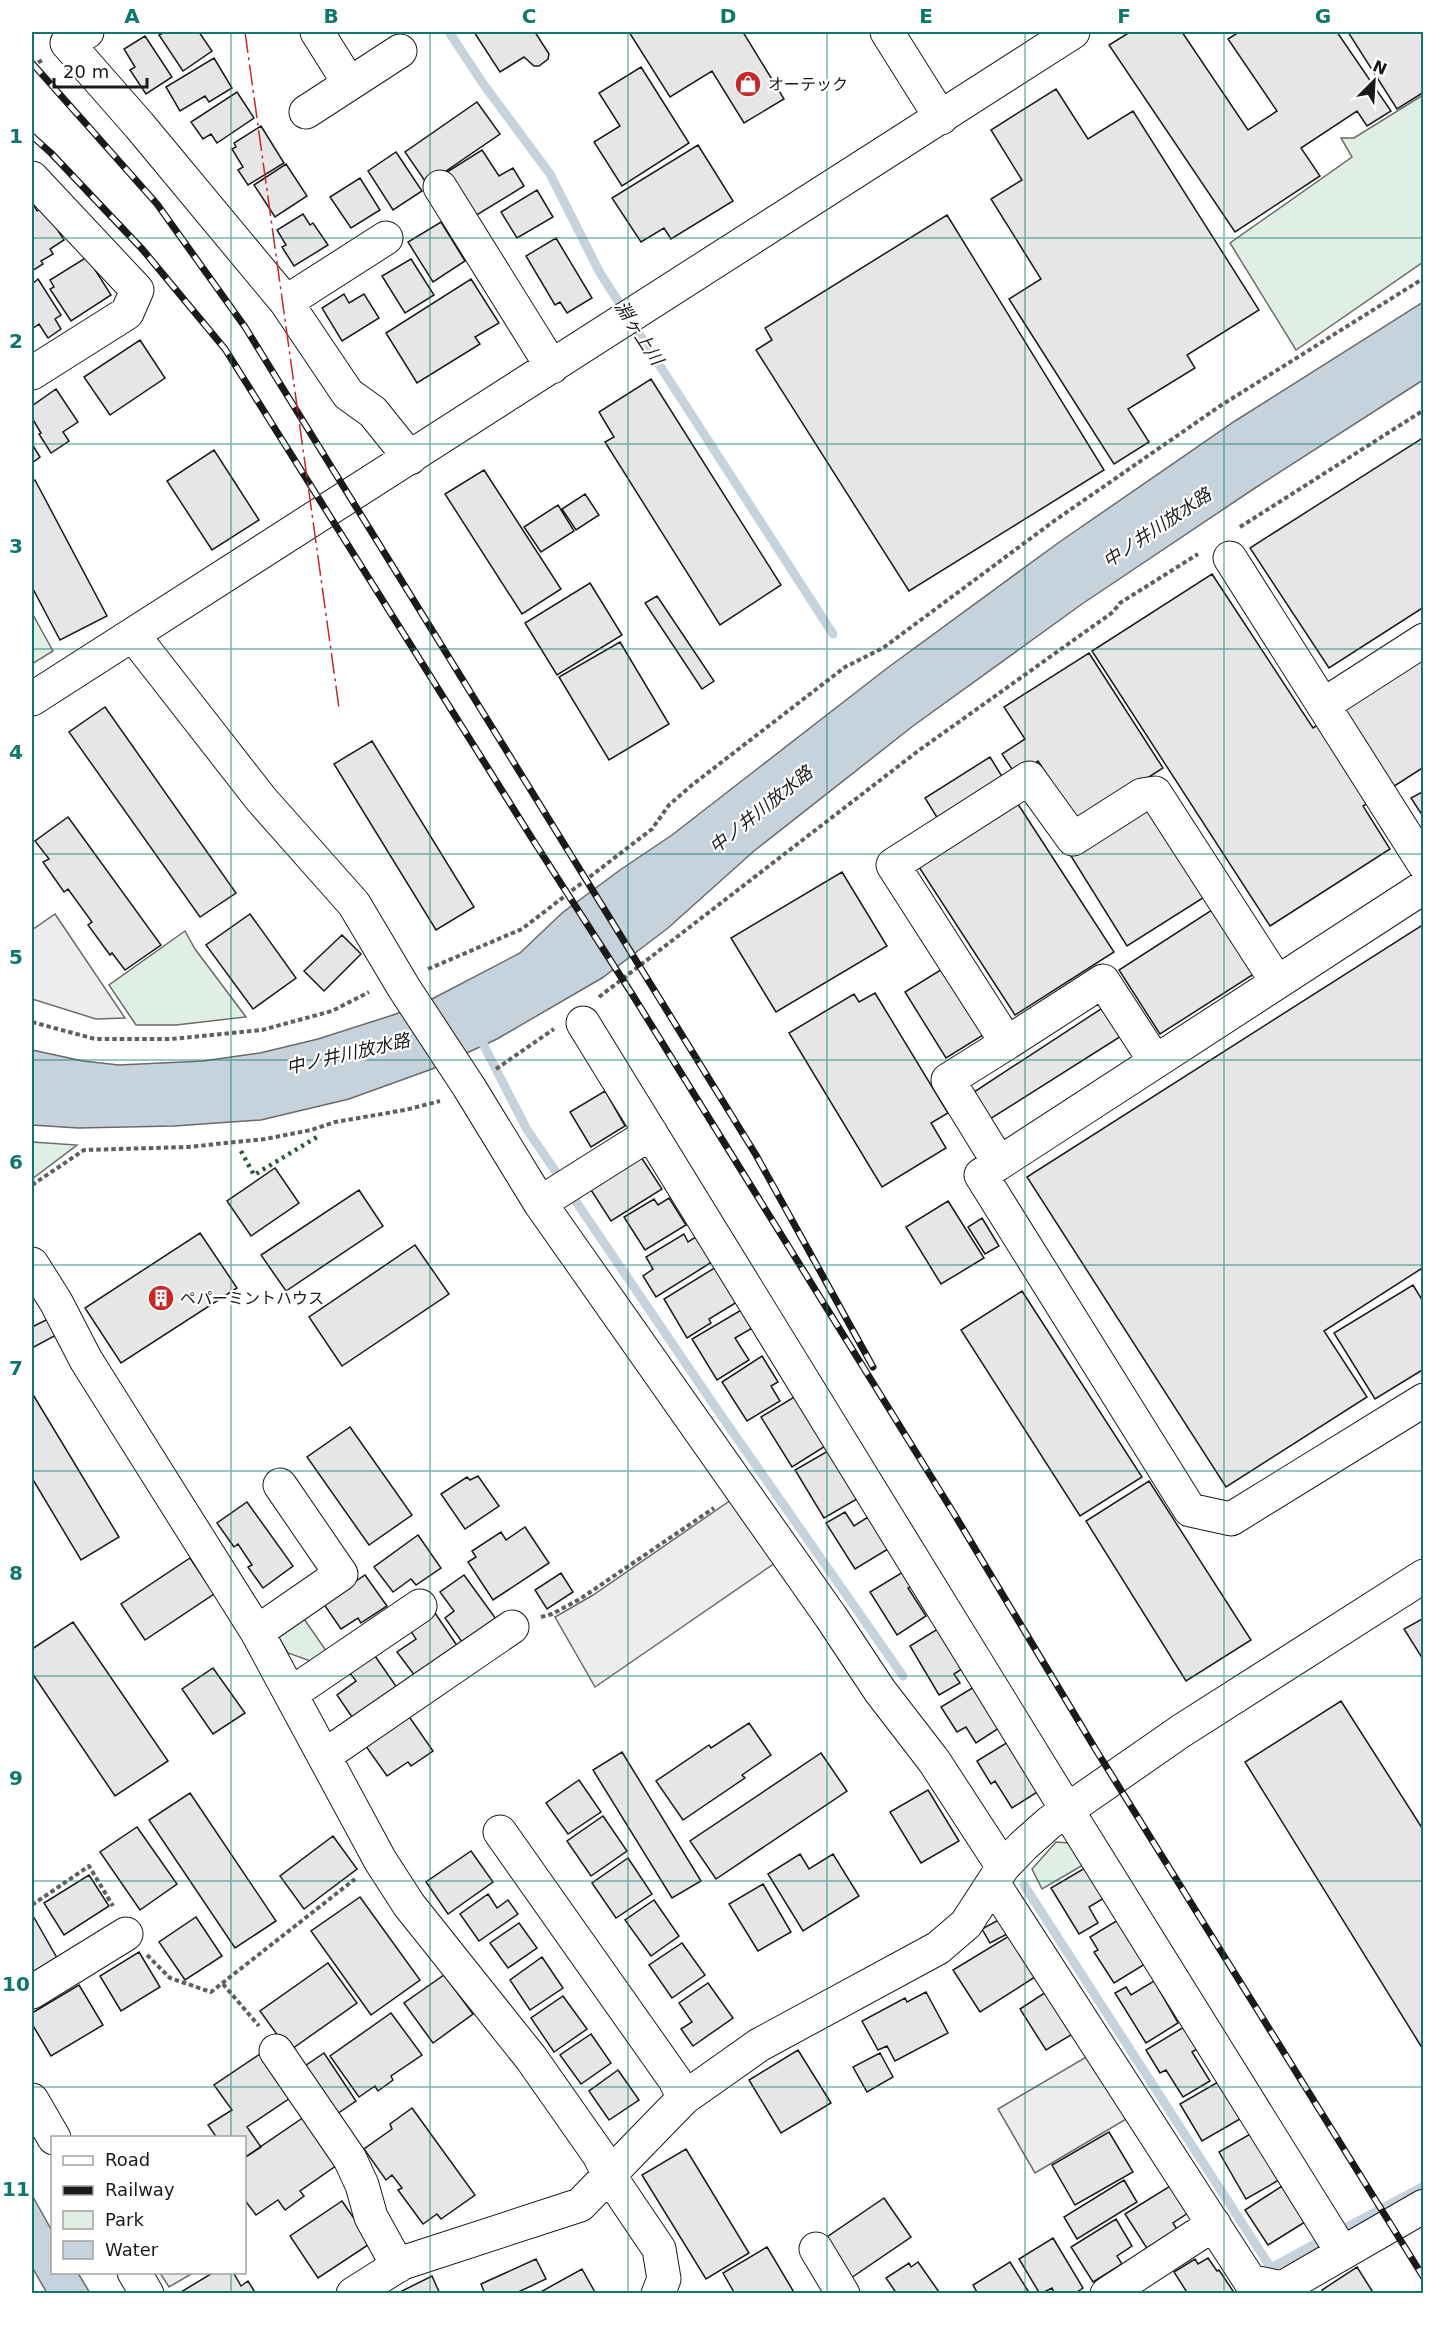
<svg xmlns="http://www.w3.org/2000/svg" width="1455" height="2325" font-family="'DejaVu Sans','Noto Sans JP',sans-serif">
<style>
.green{fill:#e0efe3;stroke:#6a6a6a;stroke-width:1.5}
.parking{fill:#ededed;stroke:#6a6a6a;stroke-width:1.5}
.water{fill:#c6d2dc;stroke:#6a6a6a;stroke-width:1.5}
.lines{fill:none;stroke-linecap:round;stroke-linejoin:round}
.stream{stroke:#c6d2dc;stroke-width:9}
.building{fill:#e6e6e6;stroke:#1a1a1a;stroke-width:1.5}
.minor-casing{stroke:#1a1a1a;stroke-width:35}
.path{stroke:#5f5f5f;stroke-width:4;stroke-dasharray:4.5 3;stroke-linecap:butt}
.minor{stroke:#fff;stroke-width:33}
.rail-casing{stroke:#1a1a1a;stroke-width:7}
.rail{stroke:#fff;stroke-width:4.5;stroke-dasharray:14;stroke-linecap:butt}
.hedge{stroke:#2b5a34;stroke-width:4.5;stroke-dasharray:3 4.5;stroke-linecap:butt}
.power{stroke:#c62828;stroke-width:1.5;stroke-dasharray:21 4.5 3 4.5;stroke-linecap:butt}
.grid{fill:none;stroke:#0f766e;stroke-width:1.5;stroke-opacity:0.55}
.labels{text-anchor:middle;stroke-width:4.5;stroke-linejoin:round;paint-order:stroke}
.poi-label{font-size:16px;fill:#1a1a1a;stroke:#fff;text-anchor:start}
.water-label{font-size:18px;font-style:italic;fill:#1a1a1a;stroke:#fff}
.neatline{fill:none;stroke:#0f766e;stroke-width:2}
.grid-label{font-size:20px;text-anchor:middle;font-weight:bold;fill:#0f766e}
</style>
<rect width="100%" height="100%" fill="#fff"/>
<path class="green" d="M1423 95V262L1296 350 1230 243 1352 157 1341 138H1354Z
M32 613 53 651 32 664Z
M185 931 195 949 246 1017 176 1025H136L109 985Z
M32 1142 77 1145 32 1179Z
M302 1616 327 1652 313 1662 288 1653 277 1635Z
M1056 1842 1070 1843 1083 1865 1042 1889 1032 1869Z"/>
<path class="parking" d="M55 914 125 1018 96 1019 32 999V930Z
M731 1500 775 1563 595 1687 555 1617 593 1595Z
M1093 2053 1133 2115 1035 2173 998 2109Z
M160 2273H193L169 2287Z"/>
<path class="water" d="M1423 302V380L1255 488 1082 604 913 726 754 851 668 928 602 978 497 1039 432 1069 349 1099 261 1120 174 1126 78 1128 32 1125V1050L83 1061 119 1065 203 1061 260 1053 318 1039 396 1014 430 1000 520 953 562 913 620 870 672 835 886 669 1058 543 1235 421Z
M32 2195 52 2231V2272L78 2273 90 2293H47L32 2267Z"/>
<g class="lines">
<path class="stream" d="M449 32 484 85 550 174 600 273 833 634
M479 1036 526 1128 716 1408 903 1676
M1024 1885 1271 2268 1322 2240
M1336 2233 1424 2186"/>
</g>
<path class="building" d="M165 32H199L212 51 183 71 159 35Z
M474 32H535L549 54 548 59 539 66H534L524 57 500 72Z
M629 32H743L784 99 744 123 712 71 670 97Z
M1130 32H1182L1248 130 1277 111 1228 39 1239 32H1337L1391 111 1367 126 1357 111 1301 148 1320 176 1235 232 1109 45Z
M1348 32H1424V92L1397 109Z
M145 36 172 77 146 94 130 70 135 67 124 49Z
M214 58 232 88 209 102 205 96 180 111 166 87Z
M641 67 689 143 622 186 594 142 620 126 599 93Z
M1056 89 1088 139 1133 111 1259 310 1187 355 1195 368 1128 409 1149 442 1114 464 1009 299 1041 279 991 199 1022 180 991 130Z
M237 92 254 118 217 143 211 134 203 139 191 122Z
M477 102 500 134 427 184 405 152Z
M261 126 284 163 248 185 238 170 243 167 232 149 236 147 234 143Z
M698 145 733 201 671 239 664 228 641 242 612 198Z
M482 150 499 176 513 168 524 186 475 216 447 172Z
M396 152 422 191 393 210 368 171Z
M286 164 307 196 275 217 254 185Z
M360 178 380 210 351 228 330 197Z
M537 190 553 217 517 238 501 212Z
M32 202 37 211 43 207 64 240 50 249 53 254 41 261 43 264 32 271Z
M303 214 310 225 313 223 328 245 294 266 282 247 286 245 277 230Z
M947 215 1104 470 909 591 756 350 772 340 765 328Z
M441 222 465 261 433 282 408 242Z
M556 238 592 298 567 313 560 302 555 305 526 256Z
M87 257 111 295 71 321 50 289 54 287 50 280Z
M411 259 434 295 405 313 382 276Z
M38 279 61 315 55 319 61 329 48 338 39 324 32 329V284Z
M471 279 499 323 475 337 480 344 417 383 386 333Z
M344 294 349 303 364 294 379 318 342 341 322 308Z
M140 340 165 378 110 415 84 377Z
M651 379 781 585 720 625 605 442 614 437 599 412Z
M56 389 78 422 63 432 69 441 51 453 39 434 41 433 32 418V406Z
M1424 437V607L1329 668 1250 548Z
M32 444 40 457 32 463Z
M214 450 259 520 212 550 167 481Z
M484 470 561 589 522 614 445 494Z
M35 480 107 616 60 640 32 587V482Z
M585 494 599 515 576 530 562 509Z
M558 505 574 531 541 552 524 527Z
M1212 574 1313 728 1424 658V767L1363 806 1390 849 1270 926 1092 651Z
M590 583 622 635 557 675 525 623Z
M657 596 714 681 702 689 645 603Z
M620 642 669 724 609 760 559 677Z
M1089 653 1163 768 1078 822 1038 761 1016 775 1002 754 1025 739 1004 707Z
M105 707 236 893 200 917 69 732Z
M372 741 474 907 436 930 334 764Z
M990 757 1006 783 941 824 925 798Z
M1424 791V818L1411 798Z
M1145 799 1206 896 1127 946 1066 848Z
M1016 801 1114 952 1015 1015 917 864Z
M68 817 161 945 125 970 112 953 110 955 88 925 92 922 68 889 64 892 43 862 49 859 35 841Z
M842 872 887 946 776 1012 731 938Z
M1215 908 1257 972 1160 1034 1119 970Z
M250 914 296 978 253 1009 206 945Z
M1424 924V1267L1324 1331 1367 1397 1226 1487 1027 1177Z
M342 935 361 954 324 991 304 971Z
M947 966 988 1032 946 1058 905 992Z
M875 993 948 1113 931 1123 946 1148 882 1187 789 1033 854 994 859 1002Z
M1107 1005 1126 1033 990 1119 974 1092Z
M605 1091 625 1126 591 1147 570 1112Z
M641 1157 662 1189 611 1221 591 1190 604 1182 602 1179Z
M275 1168 299 1203 251 1236 227 1201Z
M359 1190 383 1226 286 1291 261 1255Z
M669 1198 686 1225 645 1250 624 1217 654 1199 658 1205Z
M948 1201 984 1258 941 1284 906 1227Z
M982 1218 999 1246 985 1254 968 1227Z
M200 1233 237 1288 121 1363 85 1308Z
M684 1234 688 1242 699 1235 715 1260 656 1297 643 1276 653 1269 646 1257Z
M415 1245 449 1294 342 1366 309 1317Z
M721 1264 742 1299 709 1319 711 1323 687 1338 664 1299Z
M1413 1285 1424 1303V1369L1375 1399 1334 1333Z
M1022 1291 1142 1477 1080 1516 961 1330Z
M743 1309 754 1327 735 1338 749 1360 717 1380 692 1339Z
M52 1317 60 1333 32 1348V1327Z
M762 1356 778 1382 771 1386 780 1401 747 1421 722 1382Z
M32 1393 119 1537 81 1560 32 1478Z
M796 1396 827 1445 792 1467 761 1417Z
M350 1427 412 1515 369 1545 307 1457Z
M828 1451 857 1499 824 1518 795 1470Z
M478 1476 499 1506 465 1529 441 1494 467 1477 470 1480Z
M1149 1481 1251 1640 1186 1681 1086 1521Z
M247 1502 293 1566 263 1588 248 1567 252 1565 238 1544 234 1547 217 1523Z
M845 1512 854 1526 868 1517 888 1549 855 1569 826 1523Z
M525 1527 549 1563 493 1600 468 1562 476 1557 472 1551 501 1532 506 1540Z
M418 1535 441 1568 416 1585 411 1579 393 1592 374 1567Z
M190 1558 214 1594 145 1640 121 1604Z
M903 1572 913 1586 908 1588 926 1616 897 1635 870 1592Z
M561 1573 573 1592 547 1609 535 1590Z
M365 1575 387 1606 361 1623 358 1618 341 1629 323 1603Z
M464 1575 496 1619 462 1642 445 1618 454 1611 440 1592Z
M435 1613 458 1647 415 1676 397 1652 416 1639 410 1630Z
M1424 1618V1661L1404 1629Z
M73 1622 168 1761 115 1796 32 1673V1649Z
M941 1627 965 1667 954 1674 960 1683 939 1695 910 1646Z
M375 1656 398 1689 354 1720 337 1695 356 1681 350 1673Z
M213 1668 245 1713 213 1734 182 1689Z
M974 1687 999 1728 976 1743 966 1727 957 1732 941 1707Z
M1341 1701 1424 1831V2051L1245 1762Z
M408 1715 433 1751 411 1766 408 1762 387 1776 365 1745Z
M749 1723 771 1755 742 1775 745 1778 683 1820 656 1781 709 1745 711 1748Z
M1008 1742 1039 1791 1012 1808 995 1781 991 1784 977 1761Z
M622 1752 701 1881 672 1898 593 1770Z
M821 1753 847 1791 716 1879 690 1841Z
M579 1780 601 1812 568 1834 546 1803Z
M928 1790 959 1841 921 1863 890 1812Z
M190 1793 276 1921 235 1948 149 1820Z
M603 1816 627 1851 591 1876 567 1841Z
M137 1827 177 1884 140 1910 100 1852Z
M333 1836 357 1869 304 1909 280 1876Z
M471 1851 493 1882 448 1914 426 1882Z
M800 1854 809 1869 833 1854 859 1896 803 1931 768 1874Z
M628 1858 652 1894 616 1918 592 1883Z
M1085 1868 1104 1898 1089 1907 1098 1923 1079 1934 1051 1888Z
M89 1875 109 1906 64 1935 44 1903Z
M763 1884 791 1932 758 1951 729 1904Z
M488 1894 497 1908 508 1900 518 1914 479 1941 460 1914Z
M360 1897 420 1980 371 2015 311 1931Z
M654 1900 679 1936 651 1956 625 1920Z
M32 1914 57 1958 32 1973Z
M196 1917 222 1956 185 1980 159 1942Z
M1004 1917 1013 1931 990 1943 982 1929Z
M1118 1920 1145 1964 1114 1983 1094 1952 1098 1950 1090 1937Z
M519 1923 537 1948 508 1968 490 1943Z
M1009 1936 1035 1977 980 2012 953 1970Z
M682 1943 705 1975 672 1998 649 1965Z
M139 1952 160 1987 121 2011 100 1976Z
M542 1957 563 1988 530 2010 510 1980Z
M328 1963 357 2003 289 2051 260 2011Z
M444 1975 473 2014 433 2043 404 2003Z
M1154 1981 1178 2023 1146 2043 1115 1993 1126 1987 1131 1995Z
M708 1983 733 2018 693 2046 681 2029 692 2022 679 2003Z
M79 1985 103 2025 51 2056 32 2024V2013Z
M1052 1988 1079 2030 1046 2050 1020 2009Z
M926 1992 948 2033 895 2061 887 2046 878 2050 862 2021 905 1998 907 2002Z
M563 1996 587 2029 554 2052 531 2018Z
M391 2013 422 2055 391 2076 393 2080 378 2091 375 2086 359 2097 330 2056Z
M1184 2027 1197 2049 1192 2052 1210 2081 1183 2097 1166 2070 1160 2073 1146 2050Z
M591 2034 611 2063 581 2084 560 2055Z
M798 2050 831 2103 781 2133 749 2080Z
M263 2052 293 2096 247 2127 261 2147 244 2158V2138H217L208 2125 232 2110 214 2085Z
M324 2053 356 2101 331 2118 299 2070Z
M880 2053 893 2077 867 2092 853 2067Z
M618 2070 639 2100 609 2120 589 2091Z
M1218 2082 1240 2119 1202 2141 1180 2104Z
M412 2108 475 2195 441 2219 437 2214 423 2224 398 2190 402 2188 392 2175 386 2180 364 2149 392 2129 390 2124Z
M307 2115 340 2163 300 2191 304 2196 285 2210 278 2200 256 2215 244 2199V2158Z
M1109 2132 1133 2172 1075 2205 1052 2165Z
M1252 2133 1279 2180 1246 2199 1219 2152Z
M686 2149 749 2253 706 2279 642 2175Z
M1124 2180 1137 2202 1077 2239 1064 2217Z
M1175 2183 1191 2211 1173 2223 1178 2231 1148 2250 1125 2214Z
M1282 2186 1305 2222 1268 2245 1245 2210Z
M884 2198 911 2237 851 2278 824 2239Z
M342 2201 371 2243 318 2278 290 2236Z
M1116 2219 1132 2246 1117 2256 1122 2264 1093 2282 1071 2247Z
M1053 2238 1083 2288 1074 2294H1055L1052 2288 1040 2294 1019 2259Z
M767 2247 795 2294H735L723 2273Z
M1208 2258 1217 2271 1219 2270 1235 2294H1188L1174 2272 1195 2259 1198 2264Z
M536 2259 546 2279 514 2294H485L481 2284Z
M918 2262 939 2292 936 2294H897L886 2278 909 2263 911 2267Z
M1010 2262 1030 2294H978L973 2285Z
M1357 2267 1374 2294H1324L1322 2290Z
M582 2269 596 2294H537Z
M214 2272H233L241 2286 248 2281 256 2294H182L181 2292Z
M432 2276 440 2294H399L398 2293Z"/>
<g class="lines">
<defs>
<path id="minor" d="M87 32 67 43 139 125 286 302 348 394 373 412 410 458
M317 32 349 83
M887 32 941 118
M306 112 400 51
M32 178 137 290 127 313 32 373
M440 187 552 367
M286 302 386 238
M1230 558 1424 864
M133 635 261 799 354 904 404 988 469 1087 540 1203 831 1617 880 1691 934 1761 1003 1867
M32 699 1073 32
M1323 705 1424 640
M1424 887 981 1175 1190 1510 1231 1519 1424 1400
M583 1023 1067 1810 1342 2252
M1007 1043 1103 981 1155 1061
M999 1163 948 1080 1007 1043 893 865 1029 778 1073 839 1142 795 1155 793 1277 982
M540 1203 651 1133
M32 1264 56 1302 86 1360 257 1632 380 1860 409 1905 531 2058 599 2155 609 2175 659 2249 664 2279 658 2294
M257 1632 341 1574 280 1485
M292 1693 420 1606
M324 1756 512 1627
M500 1832 675 2080 684 2098
M993 1883 1250 2281 1282 2288 1424 2206
M32 1992 126 1934
M276 2051 350 2159 362 2185 371 2217 398 2266
M32 2100 54 2138
M816 2249 843 2294
M134 2272 147 2294
M353 2294 402 2263 580 2205 684 2098 759 2045 938 1948 966 1924 1003 1867 1023 1846 1050 1822 1181 1731 1424 1576
M1107 2294 1214 2224"/>
</defs>
<use href="#minor" class="minor-casing"/>
<path class="path" d="M32 67 42 60
M1240 527 1424 410
M428 969 522 929 652 829 669 805 692 785 845 667 883 648 1054 521 1220 406 1424 278
M599 997 918 751 1113 612 1120 603 1198 554
M32 1022 95 1039H171L262 1030 332 1011 369 992
M496 1069 554 1029
M32 1185 84 1150 188 1147 265 1139 311 1130 335 1122 405 1110 440 1101
M541 1617 552 1614 580 1599 714 1508
M32 1905 89 1866 113 1906
M147 1955 170 1978 211 1992 355 1879
M223 1984 259 2026"/>
<use href="#minor" class="minor"/>
<defs>
<path id="rail" d="M32 63 157 204 245 327 756 1155 873 1367
M32 136 51 153 143 250 225 349 533 840 632 994 953 1512 1096 1750 1424 2278"/>
</defs>
<use href="#rail" class="rail-casing"/>
<use href="#rail" class="rail"/>
<path class="hedge" d="M241 1151 254 1175 317 1137"/>
<path class="power" d="M245 32 339 708"/>
</g>
<path class="grid" d="M231 32V2138M430 32V2294M628 32V2294M827 32V2294M1025 32V2294M1224 32V2294M32 238H1424M32 444H1424M32 649H1424M32 854H1424M32 1060H1424M32 1265H1424M32 1471H1424M32 1676H1424M32 1881H1424M32 2087H1424M231 2272V2294"/>
<defs>
<symbol id="shop-disc" viewBox="-11 -11 22 22"><circle r="9.5" fill="#c62828" stroke="#fff"/><path d="M-5-2.5h2.3a2.7 3.5 0 0 1 5.4 0H5L5.5 6h-11ZM-1.5-2.5h3a1.5 2.3 0 0 0-3 0Z" fill="#fff"/></symbol>
<symbol id="building-disc" viewBox="-11 -11 22 22"><circle r="9.5" fill="#c62828" stroke="#fff"/><path d="M-4-6H4V6H1V3H-1V6H-4ZM-2.5-4.3h1.7v1.8h-1.7ZM.8-4.3h1.7v1.8H.8ZM-2.5-1h1.7V.8h-1.7ZM.8-1h1.7V.8H.8Z" fill="#fff"/></symbol>
</defs>
<g fill-rule="evenodd">
<use href="#shop-disc" x="733" y="69" width="30" height="30"/>
<use href="#building-disc" x="146" y="1283" width="30" height="30"/>
</g>
<g class="labels">
<g class="poi-label">
<text x="768" y="90">オーテック</text>
<text x="180" y="1304">ペパーミントハウス</text>
</g>
<g class="water-label">
<text transform="translate(639 333) rotate(57)" y="6">淵ヶ上川</text>
<text transform="translate(1157 528) rotate(-34)" y="6">中ノ井川放水路</text>
<text transform="translate(761 810) rotate(-39)" y="6">中ノ井川放水路</text>
<text transform="translate(348 1054) rotate(-13)" y="6">中ノ井川放水路</text>
</g>
</g>
<rect width="1455" height="2325" fill="none" stroke="#ffffff" stroke-width="66"/>
<rect x="51" y="2136" width="195" height="138" fill="#ffffff" stroke="#a3a3a3" stroke-width="1.5"/>
<rect x="63" y="2156" width="30" height="9" fill="#ffffff" stroke="#a3a3a3" stroke-width="1.5"/>
<text x="105" y="2166" font-size="18" fill="#1a1a1a">Road</text>
<rect x="63" y="2186" width="30" height="9" fill="#1a1a1a" stroke="#a3a3a3" stroke-width="1.5"/>
<text x="105" y="2196" font-size="18" fill="#1a1a1a">Railway</text>
<rect x="63" y="2211" width="30" height="18" fill="#e0efe3" stroke="#a3a3a3" stroke-width="1.5"/>
<text x="105" y="2226" font-size="18" fill="#1a1a1a">Park</text>
<rect x="63" y="2241" width="30" height="18" fill="#c6d2dc" stroke="#a3a3a3" stroke-width="1.5"/>
<text x="105" y="2256" font-size="18" fill="#1a1a1a">Water</text>
<g transform="translate(1374 81) rotate(24)" stroke="#ffffff" stroke-width="4.5" paint-order="stroke">
<path d="M0-4.5L10 22L0 15L-10 22Z" fill="#1a1a1a"/>
<text y="-9" font-size="16" font-weight="bold" text-anchor="middle" fill="#1a1a1a">N</text>
</g>
<path d="M54 78v9h93v-9" fill="none" stroke="#1a1a1a" stroke-width="3"/>
<text x="63" y="78" font-size="18" fill="#1a1a1a" stroke="#ffffff" stroke-width="4.5" paint-order="stroke">20 m</text>
<rect x="33" y="33" width="1389" height="2259" class="neatline"/>
<g class="grid-label">
<text x="132" y="23">A</text>
<text x="331" y="23">B</text>
<text x="529" y="23">C</text>
<text x="728" y="23">D</text>
<text x="926" y="23">E</text>
<text x="1124" y="23">F</text>
<text x="1323" y="23">G</text>
<text x="16" y="143">1</text>
<text x="16" y="348">2</text>
<text x="16" y="553">3</text>
<text x="16" y="759">4</text>
<text x="16" y="964">5</text>
<text x="16" y="1169">6</text>
<text x="16" y="1375">7</text>
<text x="16" y="1580">8</text>
<text x="16" y="1785">9</text>
<text x="16" y="1991">10</text>
<text x="16" y="2196">11</text>
</g>
</svg>
